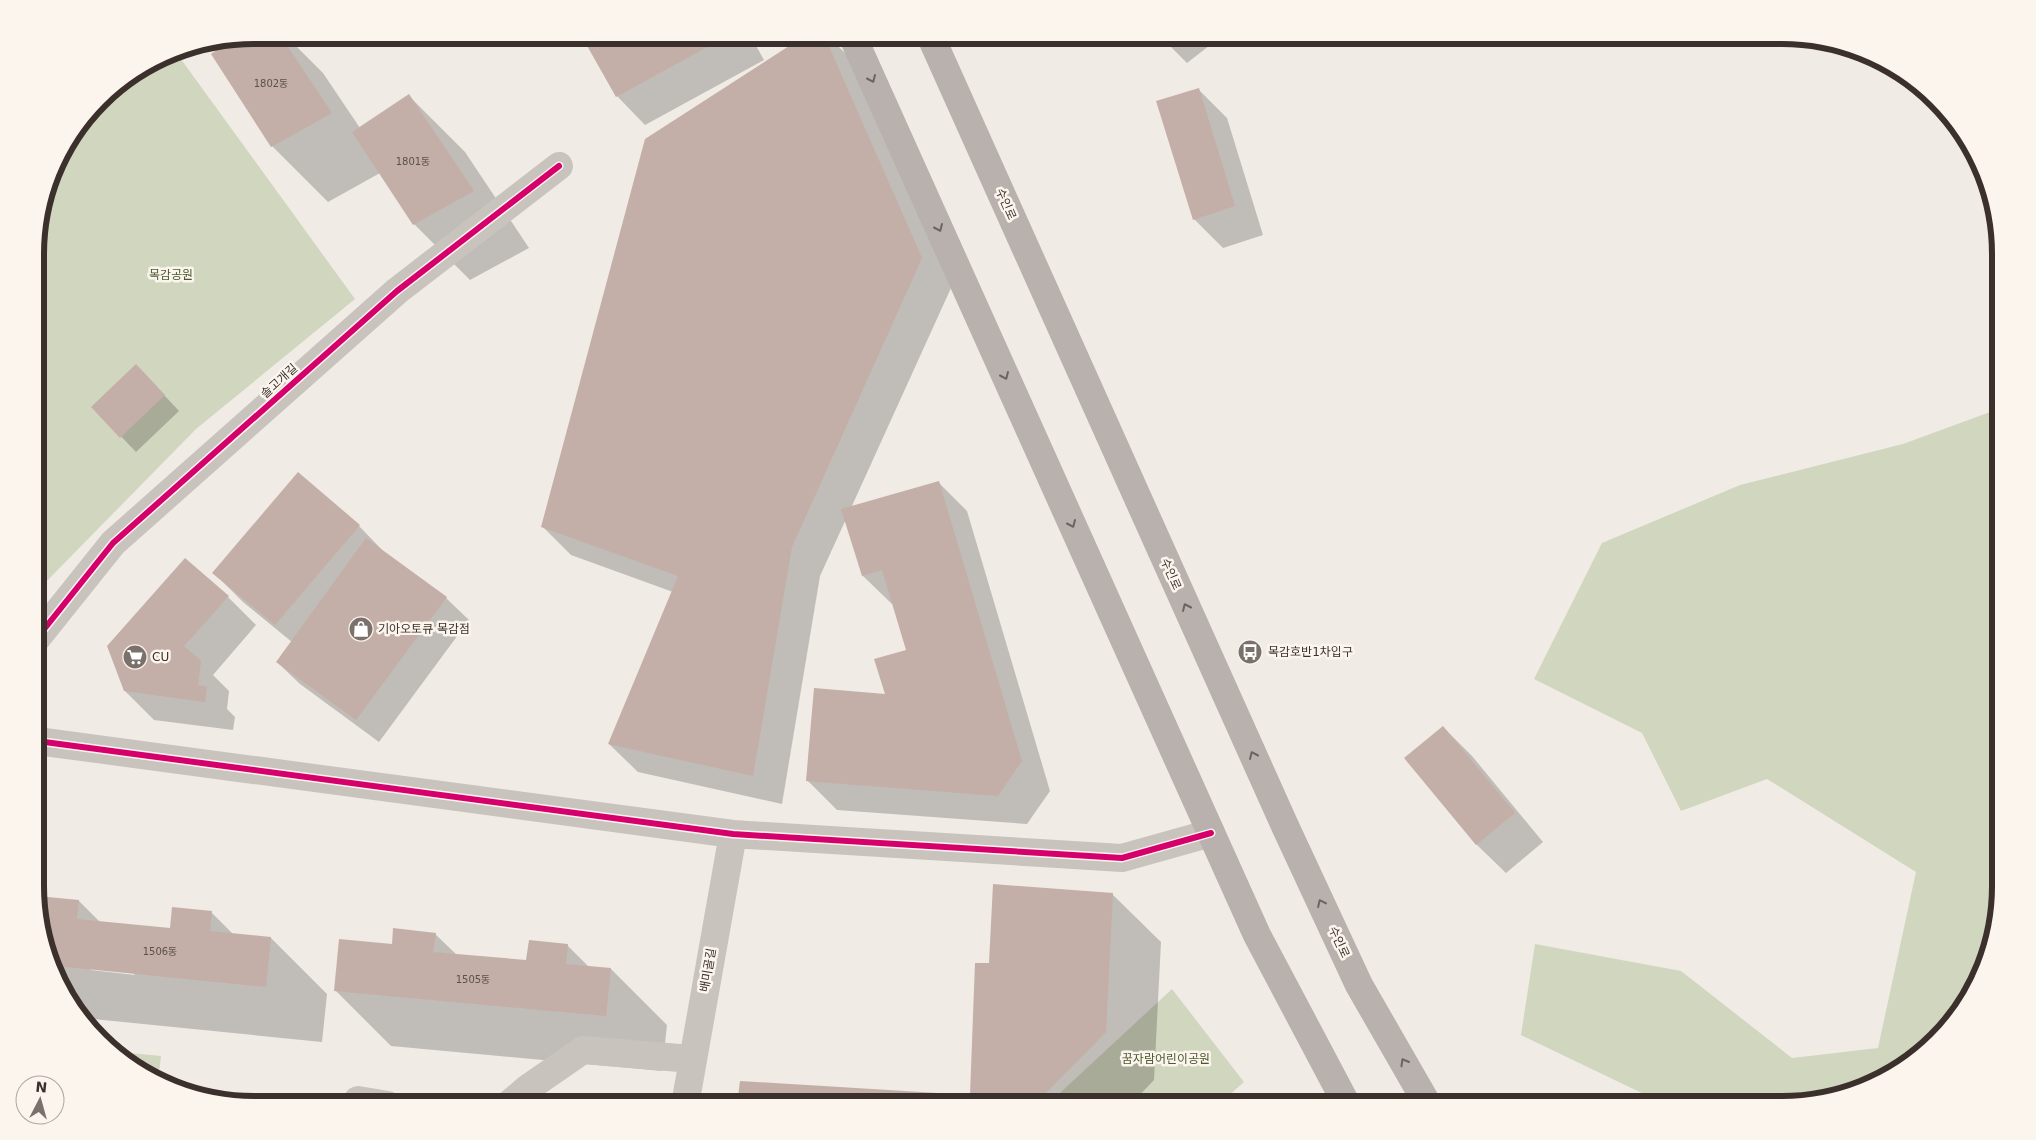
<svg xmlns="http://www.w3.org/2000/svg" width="2036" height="1140" font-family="'DejaVu Sans','Noto Sans KR',sans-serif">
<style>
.green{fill:#d1d6bf}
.shadow{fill:#0003;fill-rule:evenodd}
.building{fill:#c3afa7}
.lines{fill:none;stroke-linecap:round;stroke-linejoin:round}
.minor{stroke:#c9c3be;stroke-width:28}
.major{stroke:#b8b1ad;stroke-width:28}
.cycleway-casing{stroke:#fbf5ee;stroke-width:9}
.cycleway{stroke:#d6006c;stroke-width:6}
.oneway{stroke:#6d645f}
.labels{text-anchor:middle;stroke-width:5;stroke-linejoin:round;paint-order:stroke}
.number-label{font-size:10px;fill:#5d504a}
.street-label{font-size:12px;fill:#3b302b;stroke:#fbf5ee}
.park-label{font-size:12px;fill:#4a5a2e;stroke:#fbf5ee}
.poi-label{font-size:12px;fill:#3b302b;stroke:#fbf5ee;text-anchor:start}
.rim{fill:none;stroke:#3b302b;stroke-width:6}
</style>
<rect width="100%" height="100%" fill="#f0ebe5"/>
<path class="green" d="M175 51 355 299 196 429 37 591V226L58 157 109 90 171 52Z
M2001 408V900L1972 995 1903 1068 1852 1093 1796 1105H1646L1648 1096 1521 1035 1535 944 1681 971 1792 1058 1878 1048 1916 872 1767 779 1681 811 1642 733 1534 679 1602 543 1740 485 1903 444Z
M1172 989 1244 1082 1218 1105H1047Z
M119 1052 161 1056 158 1081 145 1076Z"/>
<path class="shadow" d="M254 35H285L323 73 360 128 409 96 465 152 529 248 470 280 414 224 380 173 328 202 272 146Z
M583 35H750L764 60 645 125 617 96Z
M808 35H827L848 56 951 288 851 508 938 482 967 511 1050 791 1027 824 837 810 808 781 886 695 907 651 893 604H892L863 576 846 519 820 576 782 804 638 772 609 744 673 592 571 555 542 526Z
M1159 35H1223L1187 63Z
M1199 90 1227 118 1263 235 1223 248 1194 219Z
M151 381 179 411 136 452 93 407Z
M359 526 387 555 446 598 469 620 379 742 300 684 277 662 292 642 243 602 214 573Z
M228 597 256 625 213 675 229 691 227 709 235 717 233 730 154 720 125 691Z
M1443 727 1472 756 1543 842 1506 873 1477 845 1405 758Z
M1112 894 1161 942 1154 1080 1130 1105H739L971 1096 990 965Z
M39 898 79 901 100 922 171 929 212 913 234 935 271 938 327 994 322 1042 83 1018 72 1008 37 914ZM91 968 132 972 135 975 91 970Z
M435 934 457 955 527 962 567 945 589 967 611 969 667 1025 662 1071 391 1046 335 990 393 946Z"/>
<path class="building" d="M254 35H280L332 113 271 147 211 54 232 39Z
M581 35H729L616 97Z
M806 35H824L922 258 792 547 753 776 608 744 678 576 541 527 645 139Z
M1199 88 1235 206 1193 220 1156 101Z
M409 94 474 191 413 225 352 132Z
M136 364 165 395 120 438 91 407Z
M298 472 360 525 275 625 212 573Z
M939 481 1022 761 998 796 806 781 814 688 885 694 874 659 906 650 882 570 862 576 841 509Z
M366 538 447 597 356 720 276 662Z
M185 558 229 596 184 646 201 661 198 685 207 687 205 702 124 691 107 646Z
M1443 726 1515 813 1476 845 1404 758Z
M993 884 1113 893 1106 1032 1041 1098 977 1095 976 1105H737L740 1081 970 1095 975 963H989Z
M37 896 79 900 77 919 170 928 172 907 212 911 210 931 271 937 266 987 56 966 37 914Z
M393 928 436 933 433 952 526 960 529 940 568 944 566 964 611 968 606 1016 334 991 339 939 392 944Z"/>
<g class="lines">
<path class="minor" d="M37 638 113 543 397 291 559 166
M37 741 733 834 1122 858 1211 833
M358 1100 388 1105
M508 1105 528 1088 583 1050 692 1059
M685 1105 733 834"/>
<path class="major" d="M852 35 1257 935 1347 1105
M930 35 1285 826 1359 985 1428 1105"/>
<defs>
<path id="cycleway" d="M37 638 113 543 397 291 559 166
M37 741 733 834 1122 858 1211 833"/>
</defs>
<use href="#cycleway" class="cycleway-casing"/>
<use href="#cycleway" class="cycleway"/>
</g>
<defs><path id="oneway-chevron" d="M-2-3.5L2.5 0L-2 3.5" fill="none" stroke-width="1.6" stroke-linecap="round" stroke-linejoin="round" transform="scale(1.25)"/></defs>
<g class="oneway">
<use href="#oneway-chevron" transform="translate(872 79) rotate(66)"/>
<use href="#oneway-chevron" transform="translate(939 228) rotate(66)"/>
<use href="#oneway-chevron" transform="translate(1005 376) rotate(66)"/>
<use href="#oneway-chevron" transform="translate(1072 524) rotate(66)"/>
<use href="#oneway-chevron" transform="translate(1186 607) rotate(-114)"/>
<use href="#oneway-chevron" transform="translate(1253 755) rotate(-114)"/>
<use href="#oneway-chevron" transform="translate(1321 903) rotate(-115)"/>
<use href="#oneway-chevron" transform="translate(1404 1062) rotate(-120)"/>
</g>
<defs>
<symbol id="shop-disc" viewBox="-11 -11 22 22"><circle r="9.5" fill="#7a716c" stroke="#fbf5ee"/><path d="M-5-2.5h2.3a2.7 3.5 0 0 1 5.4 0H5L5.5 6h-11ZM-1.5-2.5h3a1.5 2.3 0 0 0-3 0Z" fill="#fff"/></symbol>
<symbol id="bus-disc" viewBox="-11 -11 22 22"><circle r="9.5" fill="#7a716c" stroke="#fbf5ee"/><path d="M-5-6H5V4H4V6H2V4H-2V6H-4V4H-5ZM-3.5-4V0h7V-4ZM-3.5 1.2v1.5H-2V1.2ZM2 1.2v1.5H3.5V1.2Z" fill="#fff"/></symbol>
<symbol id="supermarket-disc" viewBox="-11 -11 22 22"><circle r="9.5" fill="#7a716c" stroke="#fbf5ee"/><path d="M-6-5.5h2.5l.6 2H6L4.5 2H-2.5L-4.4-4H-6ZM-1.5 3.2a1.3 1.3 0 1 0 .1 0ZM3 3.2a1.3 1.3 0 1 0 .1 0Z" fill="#fff"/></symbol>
</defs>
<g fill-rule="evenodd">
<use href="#shop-disc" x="347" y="615" width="28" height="28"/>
<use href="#bus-disc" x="1236" y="638" width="28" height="28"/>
<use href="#supermarket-disc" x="121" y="643" width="28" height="28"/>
</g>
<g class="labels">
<g class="number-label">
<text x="271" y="87">1802동</text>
<text x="413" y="165">1801동</text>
<text x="160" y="955">1506동</text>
<text x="473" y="983">1505동</text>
</g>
<g class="street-label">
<text transform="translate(1006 204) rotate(66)" y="4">수인로</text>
<text transform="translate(279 381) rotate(-42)" y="4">솔고개길</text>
<text transform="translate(1171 574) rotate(66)" y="4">수인로</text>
<text transform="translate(1339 942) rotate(65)" y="4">수인로</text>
<text transform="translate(708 970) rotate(-80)" y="4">배미골길</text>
</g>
<g class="park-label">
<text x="171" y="279">목감공원</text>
<text x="1166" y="1063">꿈자람어린이공원</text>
</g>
<g class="poi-label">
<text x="378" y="633">기아오토큐 목감점</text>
<text x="1268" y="656">목감호반1차입구</text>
<text x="152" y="661">CU</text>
</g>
</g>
<path d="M0 0H2036V1140H0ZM254 44H1782A210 210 0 0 1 1992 254V886A210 210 0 0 1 1782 1096H254A210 210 0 0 1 44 886V254A210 210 0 0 1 254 44Z" fill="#fbf5ee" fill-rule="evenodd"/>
<path class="rim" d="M254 44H1782A210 210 0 0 1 1992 254V886A210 210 0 0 1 1782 1096H254A210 210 0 0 1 44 886V254A210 210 0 0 1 254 44Z"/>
<g transform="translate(40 1100) rotate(6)"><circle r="24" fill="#fbf5ee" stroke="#aea6a0"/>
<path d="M0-4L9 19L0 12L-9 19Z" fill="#7a716c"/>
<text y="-8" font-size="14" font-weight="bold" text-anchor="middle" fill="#3b302b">N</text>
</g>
</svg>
